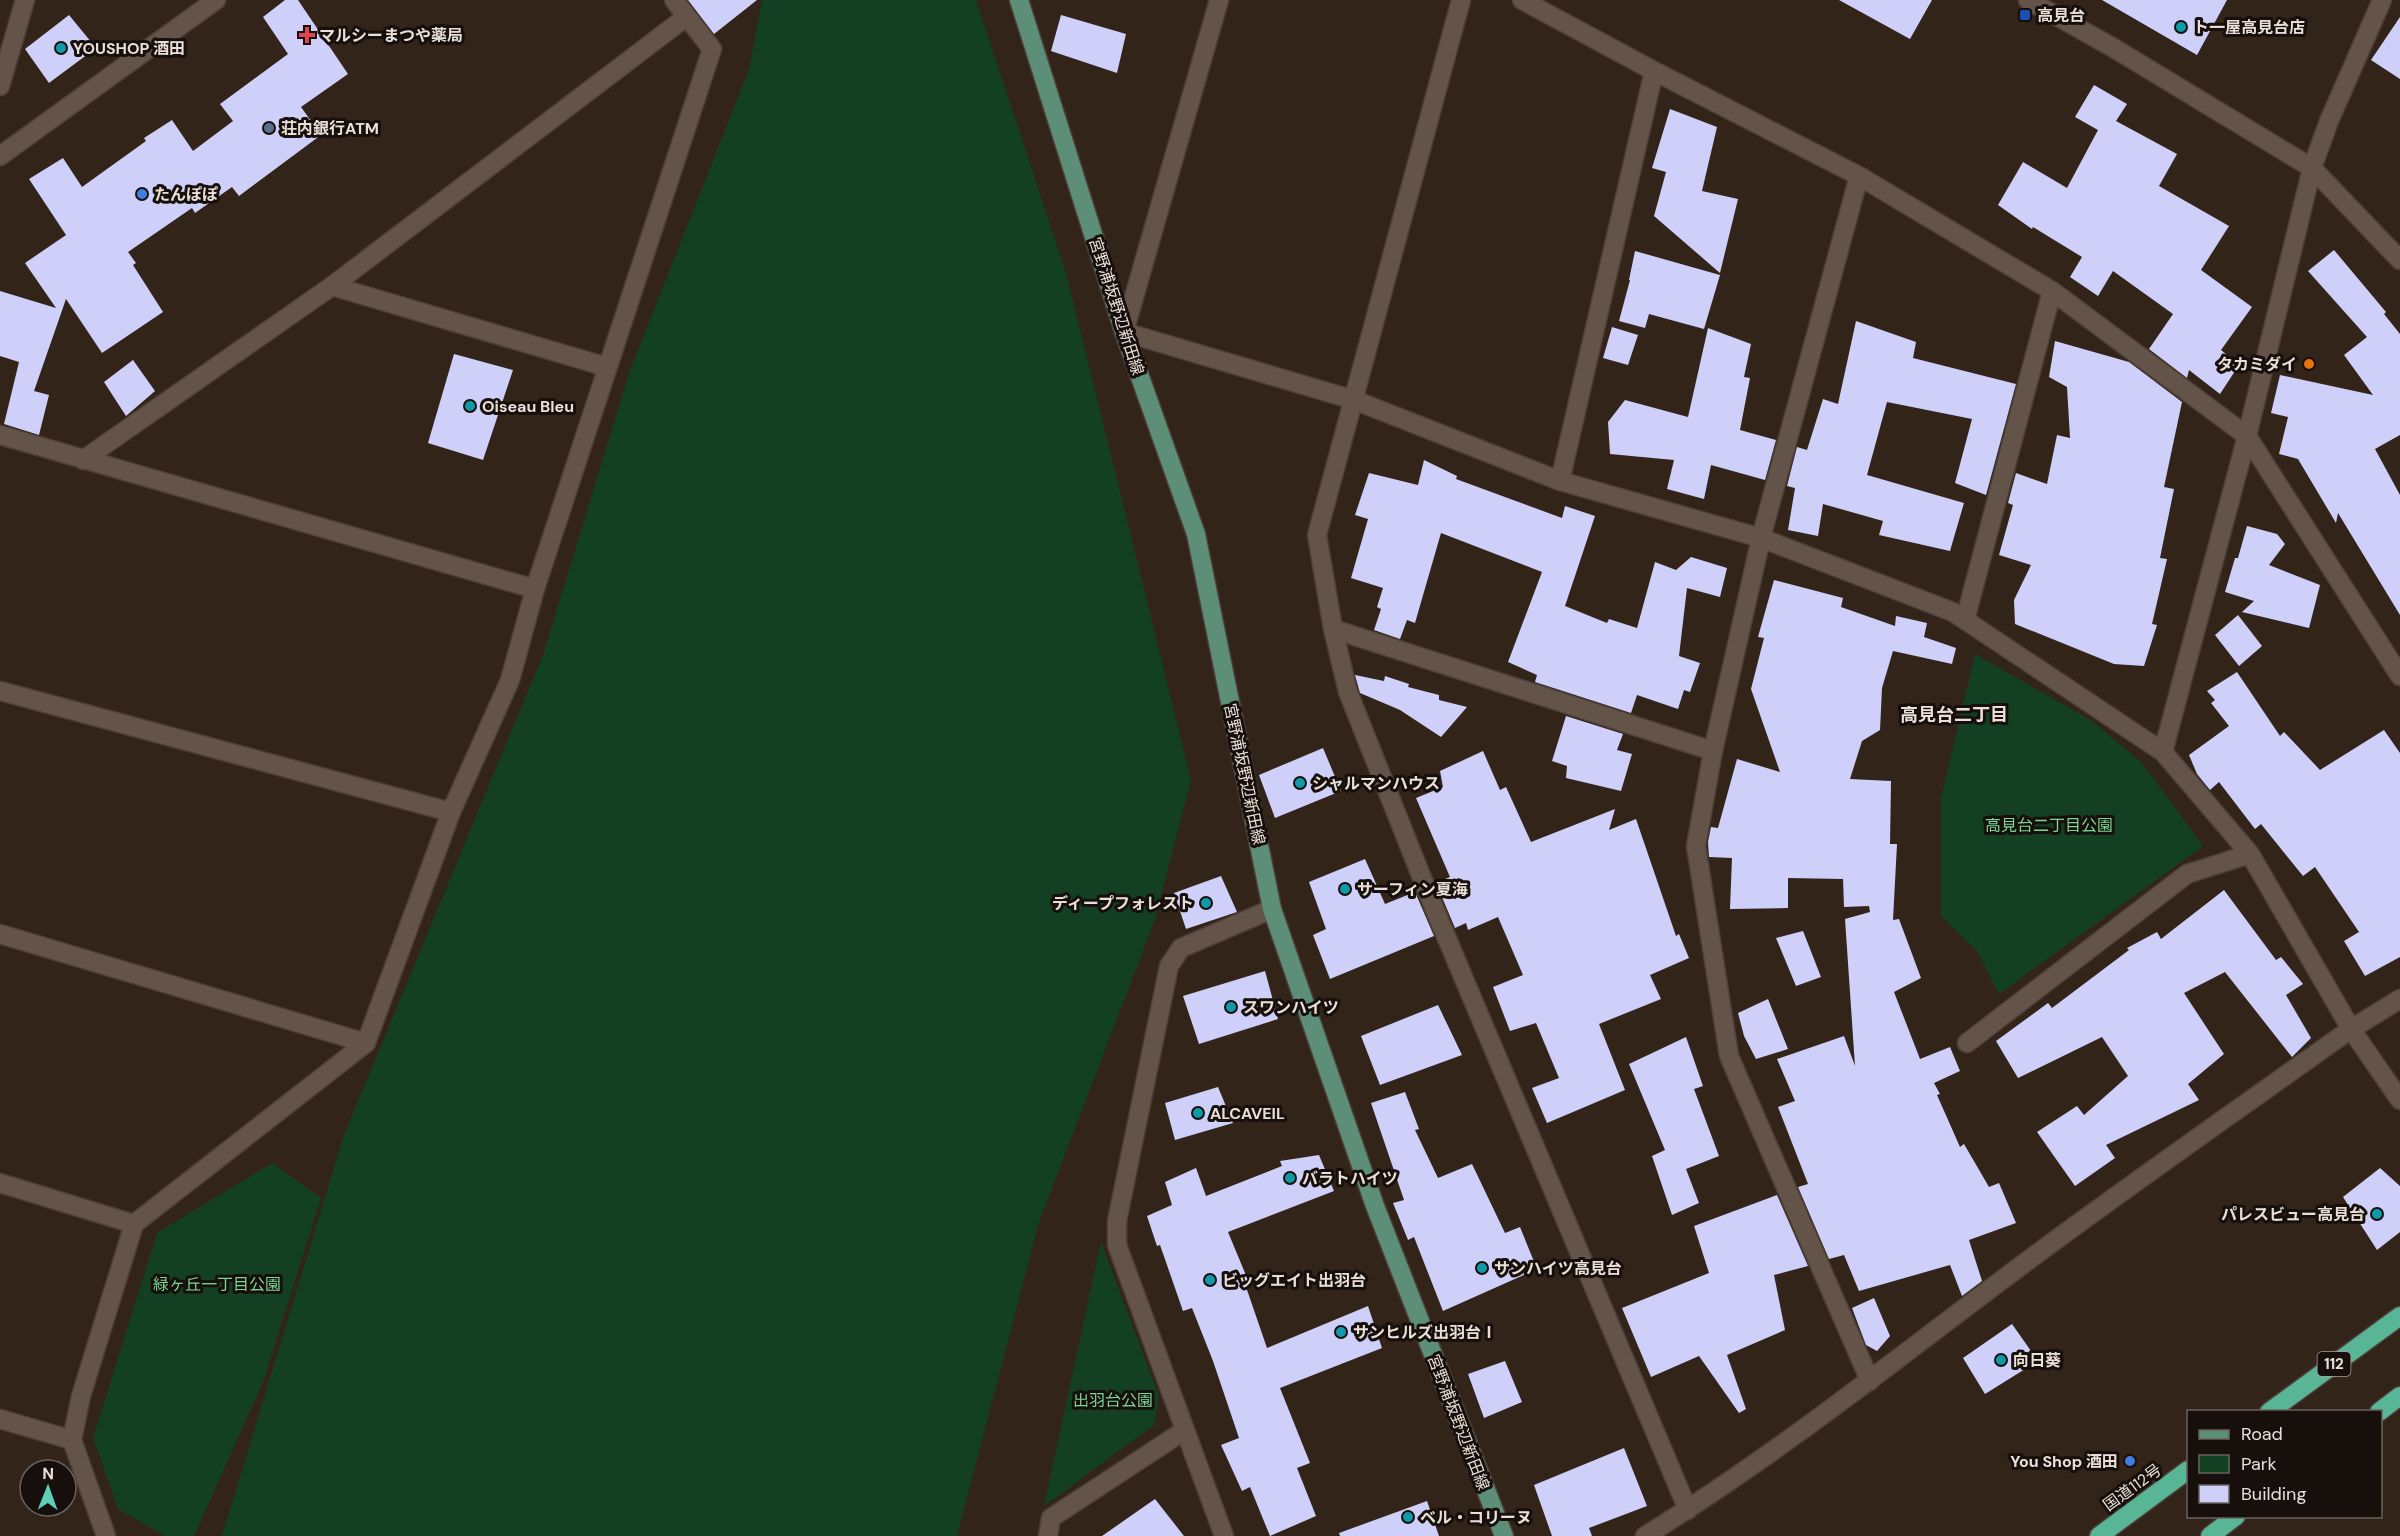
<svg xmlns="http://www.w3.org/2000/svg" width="2400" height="1536" font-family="'DM Sans','Noto Sans JP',sans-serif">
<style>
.green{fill:#134023}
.building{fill:#cfd0fa}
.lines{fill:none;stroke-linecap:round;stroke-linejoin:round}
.minor-casing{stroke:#4c3f38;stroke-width:21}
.major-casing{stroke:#4c3f38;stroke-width:21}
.highway-casing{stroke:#4c3f38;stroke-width:21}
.minor{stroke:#645348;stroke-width:18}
.major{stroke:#5d8e77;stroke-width:18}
.highway{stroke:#58b596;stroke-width:18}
.transit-dot{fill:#1a4fb4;stroke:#160f0b;stroke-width:2}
.culture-dot{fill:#0f9aa8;stroke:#160f0b;stroke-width:2}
.health-dot{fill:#e0444e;stroke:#160f0b;stroke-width:2}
.service-dot{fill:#5c6f8a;stroke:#160f0b;stroke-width:2}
.shop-dot{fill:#3f7fe0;stroke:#160f0b;stroke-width:2}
.food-dot{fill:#e8710a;stroke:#160f0b;stroke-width:2}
.labels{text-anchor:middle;stroke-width:6;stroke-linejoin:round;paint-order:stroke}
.shield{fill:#160f0b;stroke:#aaa09a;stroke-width:1.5}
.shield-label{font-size:15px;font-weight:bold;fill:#e9ded8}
.poi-label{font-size:16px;font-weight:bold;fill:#e9ded8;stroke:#160f0b;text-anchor:start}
.street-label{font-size:16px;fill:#e9ded8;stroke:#160f0b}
.park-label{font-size:16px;fill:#7bd696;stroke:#160f0b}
.neighbourhood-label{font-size:18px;font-weight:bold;fill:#e9ded8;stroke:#160f0b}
</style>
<rect width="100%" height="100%" fill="#33241a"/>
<path class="green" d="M762 0H976L1066 273 1191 780 1154 922 1039 1222 957 1536H222L344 1135 543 655 630 370 749 70Z
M1975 654 2092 721 2142 763 2203 846 1999 994 1977 951 1941 916V798Z
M272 1163 321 1198 263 1382 194 1536H165L118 1509 93 1438 157 1233Z
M1101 1242 1159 1396 1154 1425 1044 1506Z"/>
<path class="building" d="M285 0H298L348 74 301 107 321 135 239 196 232 187 195 213 192 208 128 252 136 263 133 265 163 312 102 353 66 299 34 391 49 395 39 435 4 424 19 362 0 356V291L56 308 25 263 66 235 29 179 63 158 82 187 146 141 144 138 172 120 193 151 233 121 220 104 288 54 263 17Z
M688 0H757L714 34Z
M1839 0H1932L1910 39Z
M2102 0H2227L2197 55Z
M69 15 96 48 49 83 25 49Z
M1061 15 1126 34 1117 73 1051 51Z
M2400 17V79L2371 60Z
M2094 85 2127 104 2116 121 2177 154 2159 186 2229 226 2201 270 2252 307 2221 350 2239 365 2220 394 2189 370 2187 378 2149 349 2173 314 2113 271 2098 296 2070 277 2082 257 2033 227 2032 229 1998 205 2023 162 2067 188 2098 130 2075 117Z
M1670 109 1717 127 1702 191 1738 199 1720 273 1654 216 1666 172 1652 168Z
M2334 250 2386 312 2384 314 2400 334V435L2375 449 2400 495V615L2338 513 2336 523 2298 459 2279 454 2288 417 2271 413 2280 375 2373 395 2344 355 2367 337 2308 271Z
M1635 251 1720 275 1704 329 1649 314 1645 328 1619 321 1630 280H1629Z
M1856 321 1916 342 1913 358 2016 384 1986 495 1955 483 1972 419 1887 402 1867 475 1964 503 1950 551 1879 535 1883 521 1823 504 1818 536 1788 530 1795 488 1787 486 1797 447 1807 450 1823 399 1838 404Z
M1612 327 1638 335 1628 365 1603 358Z
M1708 328 1751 344 1744 377 1750 378 1740 430 1776 440 1765 480 1711 465 1704 499 1667 489 1674 460 1610 454 1608 422 1625 400 1688 417Z
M2055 341 2129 362 2182 402 2164 487 2174 489 2160 558 2167 559 2152 624 2157 625 2144 666 2114 664 2015 624 2014 600 2031 565 1999 555 2013 505 2008 503 2016 473 2047 484 2057 435 2070 438 2067 387 2049 377Z
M454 354 513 370 483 460 428 443Z
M133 360 155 391 126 416 104 382Z
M1424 460 1457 476 1456 479 1562 518 1565 506 1595 516 1565 606 1607 623 1609 619 1637 628 1655 562 1676 570 1691 557 1727 568 1720 597 1687 588 1679 656 1700 663 1690 692 1684 690 1678 709 1637 695 1631 713 1535 682 1537 675 1508 662 1542 572 1441 533 1415 623 1407 620 1400 639 1374 630 1381 609 1377 607 1383 588 1351 578 1368 519 1355 515 1369 473 1418 485Z
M2247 526 2277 534 2285 544 2269 565 2320 585 2309 628 2242 612 2254 601 2225 592 2235 558H2238Z
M1774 580 1843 598 1841 607 1895 626 1896 616 1927 623 1924 637 1956 648 1952 664 1893 651 1882 688 1880 730 1862 741 1850 779 1891 781 1890 844H1897L1893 920 1899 919 1921 978 1894 992 1920 1059 1950 1047 1960 1071 1934 1083 1940 1094 1937 1095 1960 1147 1964 1144 1989 1187 1999 1183 2016 1223 1969 1240 1982 1281 1962 1296 1950 1265 1859 1291 1844 1255 1829 1259 1798 1187 1808 1184 1778 1107 1795 1101 1777 1059 1844 1036 1855 1066 1845 919 1870 912 1869 906 1844 907 1843 879 1788 878V908L1730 909 1732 858 1709 857 1708 842 1711 827 1718 828 1737 759 1780 772 1751 689 1764 638 1758 637Z
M2238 615 2262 646 2239 666 2215 635Z
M2237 672 2280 736 2284 732 2320 770 2384 730 2400 753V957L2365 976 2344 941 2359 932 2315 867 2303 876 2261 824 2255 829 2219 782 2210 790 2197 774 2189 755 2229 726 2211 703 2215 700 2207 691Z
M1355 675 1384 681 1385 676 1409 684 1408 687 1439 695V700L1467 707 1441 737 1400 710 1360 693Z
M1566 716 1623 734 1617 750 1632 754 1621 791 1566 778 1567 766 1552 761Z
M1323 748 1341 791 1275 818 1259 775Z
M1483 751 1500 790 1506 787 1531 842 1615 809 1609 830 1636 819 1676 936 1679 934 1689 958 1650 975 1661 999 1599 1024 1625 1090 1547 1123 1532 1088 1559 1078 1536 1023 1510 1031 1493 987 1523 975 1498 917 1468 930 1466 923 1455 928 1436 883 1450 877 1416 798 1443 787 1440 771Z
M1365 859 1385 904 1415 892 1434 936 1330 979 1313 935 1326 929 1309 882Z
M1221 876 1237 912 1186 929 1174 893Z
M2224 890 2276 960 2281 957 2303 984 2286 995 2311 1038 2292 1057 2225 972 2184 993 2224 1054 2188 1084 2199 1100 2106 1145 2115 1158 2075 1186 2037 1132 2077 1106 2084 1115 2128 1076 2102 1037 2018 1078 1996 1041 2048 1003 2052 1008 2129 950 2127 948 2157 932 2161 939Z
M1803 931 1821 977 1796 986 1776 938Z
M1265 971 1278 1019 1199 1044 1183 996Z
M1768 999 1788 1049 1756 1059 1744 1036 1738 1013Z
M1438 1005 1462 1055 1380 1085 1361 1036Z
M1686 1037 1703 1086 1694 1089 1719 1156 1686 1169 1699 1203 1672 1215 1652 1156 1665 1150 1629 1064Z
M1218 1087 1233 1123 1175 1140 1165 1103Z
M1405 1092 1419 1129 1415 1130 1438 1178 1472 1164 1505 1233 1520 1227 1537 1269 1443 1311 1414 1237 1408 1240 1393 1203 1404 1200 1371 1103Z
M1319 1155 1334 1191 1228 1232 1250 1285 1246 1287 1267 1348 1368 1306 1382 1348 1280 1388 1310 1463 1297 1468 1316 1516 1270 1536 1250 1487 1242 1491 1221 1445 1239 1438 1213 1361 1192 1308 1183 1311 1160 1245 1157 1246 1147 1216 1172 1205 1165 1182 1196 1168 1206 1196 1282 1166 1280 1161Z
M2380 1168 2400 1186V1232L2377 1250 2343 1197Z
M1777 1195 1808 1266 1774 1275 1785 1330 1727 1355 1746 1409 1739 1413 1699 1356 1651 1377 1622 1308 1709 1273 1694 1226Z
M1874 1298 1890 1336 1877 1351 1866 1345 1852 1308Z
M2012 1324 2038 1361 1985 1394 1963 1358Z
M1505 1361 1522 1402 1484 1418 1468 1374Z
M1624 1448 1647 1506 1589 1528 1592 1536H1552L1534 1485Z
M1155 1499 1184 1536H1102Z
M1427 1501 1439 1536H1340L1339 1533Z"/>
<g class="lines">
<defs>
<path id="minor" d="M1219 0 1124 332 1354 400 1560 481 1761 538 1953 612 2163 752 2250 854 2351 1029 2400 1100
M1461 0 1317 535 1333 629 1348 692 1432 903 1688 1510
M1522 0 1654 71 1859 176 2052 291 2247 436 2400 676
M2028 0 2112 47 2312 168 2400 260
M0 86 25 0
M0 156 216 0
M1859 176 1761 538 1713 751 1696 846 1729 1056 1870 1381
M332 286 607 367
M0 435 535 589
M83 460 332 286 686 17
M1560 481 1654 71
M1965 620 2052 291
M1333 629 1713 751
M0 691 451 812
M2163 752 2247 436 2312 168 2329 121 2382 0
M0 934 366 1043
M1967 1043 2187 874 2250 854
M0 1183 134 1224
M0 1419 72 1440
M106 1536 72 1440 81 1396 134 1224 366 1043 451 812 510 680 535 589 712 49 674 0
M1048 1536 1051 1518 1185 1430
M1224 1536 1117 1245V1221L1169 966 1181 948 1272 909
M1645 1536C1788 1448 1918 1341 2053 1242 2151 1170 2251 1100 2351 1029L2400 999"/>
<path id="major" d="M1019 0 1124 332 1196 534 1272 909 1375 1206 1504 1536"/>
<path id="highway" d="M2269 1412 2400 1316
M2379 1412 2400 1396
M2099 1536 2188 1470
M2210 1536 2236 1516"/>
</defs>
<use href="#minor" class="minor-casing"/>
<use href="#major" class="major-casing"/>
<use href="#highway" class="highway-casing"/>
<use href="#minor" class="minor"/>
<use href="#major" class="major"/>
<use href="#highway" class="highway"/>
</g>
<rect class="transit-dot" x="2019" y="9" width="12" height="12" rx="3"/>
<g class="culture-dot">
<circle cx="2181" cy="27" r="6"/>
<circle cx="61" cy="48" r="6"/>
<circle cx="470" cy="406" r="6"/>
<circle cx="1300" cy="783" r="6"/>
<circle cx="1345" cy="889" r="6"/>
<circle cx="1206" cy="903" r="6"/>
<circle cx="1231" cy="1007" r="6"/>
<circle cx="1198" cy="1113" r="6"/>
<circle cx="1290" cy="1178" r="6"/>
<circle cx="2377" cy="1214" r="6"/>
<circle cx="1482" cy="1268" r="6"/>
<circle cx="1210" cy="1280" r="6"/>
<circle cx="1341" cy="1332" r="6"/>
<circle cx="2001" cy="1360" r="6"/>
<circle cx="1408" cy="1517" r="6"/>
</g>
<path class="health-dot" d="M304 26h6v6h6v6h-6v6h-6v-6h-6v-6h6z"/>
<circle class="service-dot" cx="269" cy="128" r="6"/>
<g class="shop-dot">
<circle cx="142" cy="194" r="6"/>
<circle cx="2130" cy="1461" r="6"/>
</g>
<circle class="food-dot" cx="2309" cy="364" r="6"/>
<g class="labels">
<rect class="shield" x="2317.5" y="1352" width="33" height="24" rx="4.5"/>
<g class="shield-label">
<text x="2334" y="1369">112</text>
</g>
<g class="poi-label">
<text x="2037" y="21">高見台</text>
<text x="2193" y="33">ト一屋高見台店</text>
<text x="319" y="41">マルシーまつや薬局</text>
<text x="73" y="54">YOUSHOP 酒田</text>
<text x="281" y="134">荘内銀行ATM</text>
<text x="154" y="200">たんぽぽ</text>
<text x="2297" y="370" text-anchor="end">タカミダイ</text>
<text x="482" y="412">Oiseau Bleu</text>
<text x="1312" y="789">シャルマンハウス</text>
<text x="1357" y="895">サーフィン夏海</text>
<text x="1194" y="909" text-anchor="end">ディープフォレスト</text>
<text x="1243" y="1013">スワンハイツ</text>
<text x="1210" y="1119">ALCAVEIL</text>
<text x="1302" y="1184">バラトハイツ</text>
<text x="2365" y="1220" text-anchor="end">パレスビュー高見台</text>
<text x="1494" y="1274">サンハイツ高見台</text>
<text x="1222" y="1286">ビッグエイト出羽台</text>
<text x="1353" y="1338">サンヒルズ出羽台Ⅰ</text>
<text x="2013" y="1366">向日葵</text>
<text x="2118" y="1467" text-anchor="end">You Shop 酒田</text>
<text x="1420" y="1523">ベル・コリーヌ</text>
</g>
<g class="street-label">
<text transform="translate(1117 306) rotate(72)" y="6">宮野浦坂野辺新田線</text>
<text transform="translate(1245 774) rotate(78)" y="6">宮野浦坂野辺新田線</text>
<text transform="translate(1459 1422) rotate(69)" y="6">宮野浦坂野辺新田線</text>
<text transform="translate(2132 1487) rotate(-36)" y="6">国道112号</text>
</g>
<g class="park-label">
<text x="2049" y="831">高見台二丁目公園</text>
<text x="217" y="1290">緑ヶ丘一丁目公園</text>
<text x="1113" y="1406">出羽台公園</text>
</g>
<g class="neighbourhood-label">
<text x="1954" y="721">高見台二丁目</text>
</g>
</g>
<rect x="2187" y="1410" width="195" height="108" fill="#160f0b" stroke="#6a625d" stroke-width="1.5"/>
<rect x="2199" y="1430" width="30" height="9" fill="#5d8e77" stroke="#6a625d" stroke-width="1.5"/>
<text x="2241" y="1440" font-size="18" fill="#e9ded8">Road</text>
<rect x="2199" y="1455" width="30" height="18" fill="#134023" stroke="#6a625d" stroke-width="1.5"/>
<text x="2241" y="1470" font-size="18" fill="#e9ded8">Park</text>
<rect x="2199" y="1485" width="30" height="18" fill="#cfd0fa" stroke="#6a625d" stroke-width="1.5"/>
<text x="2241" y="1500" font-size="18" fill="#e9ded8">Building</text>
<g transform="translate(48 1488) rotate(1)"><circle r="28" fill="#160f0b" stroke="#6a625d" stroke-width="1.5"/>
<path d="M0-4.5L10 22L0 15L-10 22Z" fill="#5dceb8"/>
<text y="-9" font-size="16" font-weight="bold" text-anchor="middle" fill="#e9ded8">N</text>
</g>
</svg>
